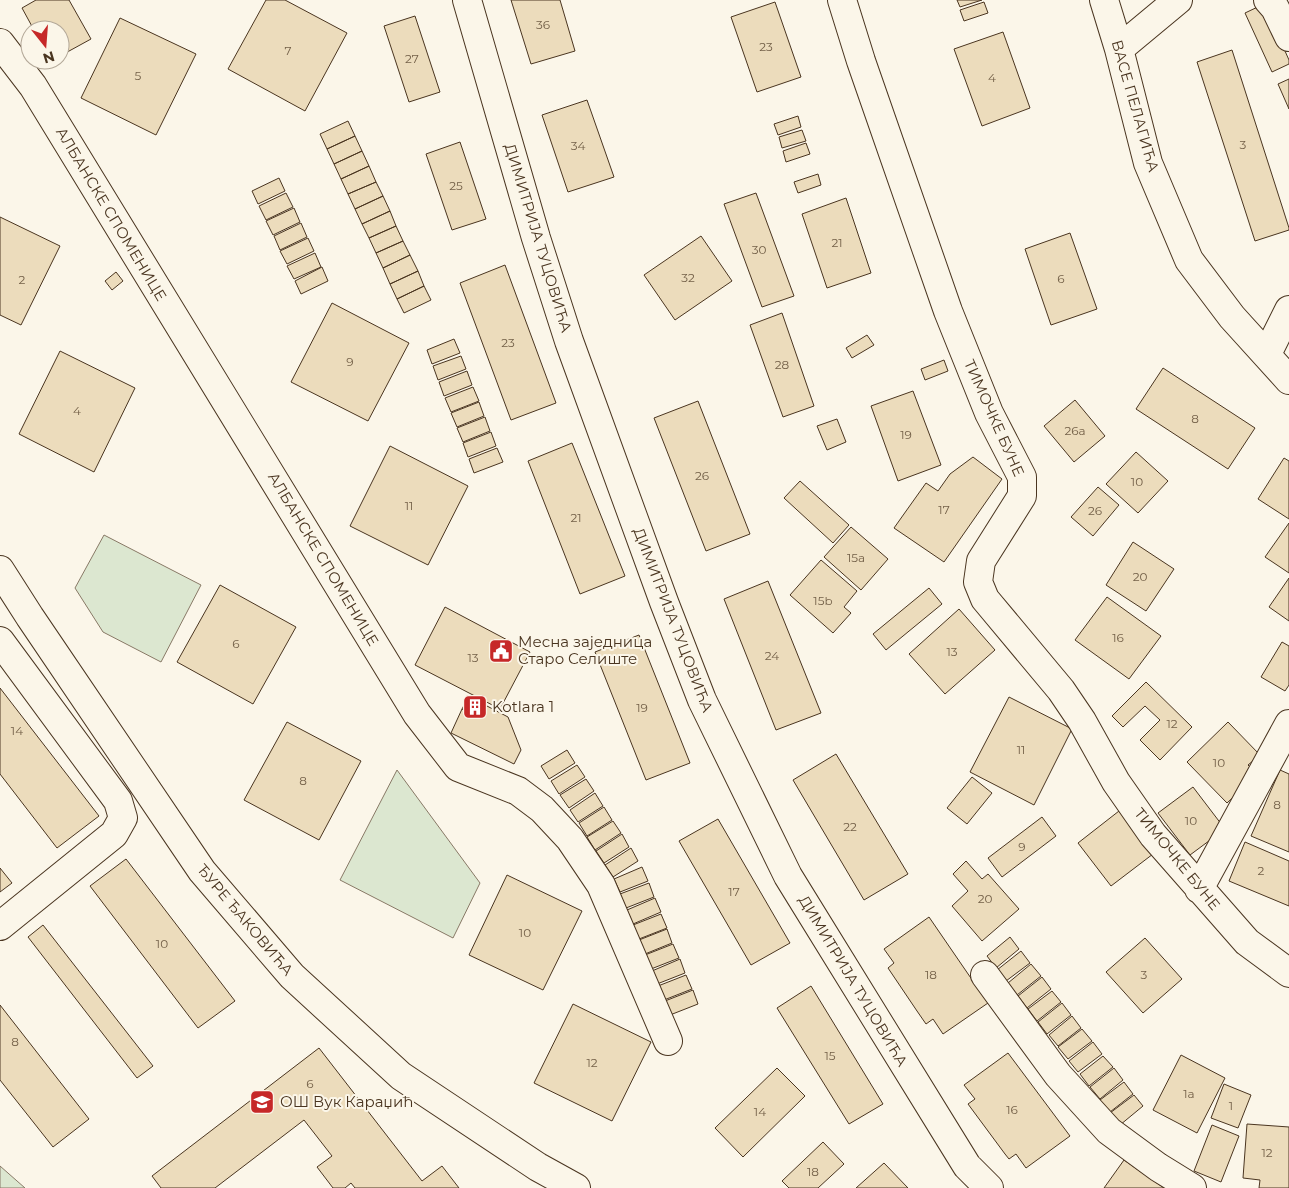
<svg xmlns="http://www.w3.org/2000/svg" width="1289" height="1188" font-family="Montserrat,sans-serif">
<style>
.green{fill:#dce7d0;stroke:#887966}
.building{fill:#ecdcbc;stroke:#4a3520}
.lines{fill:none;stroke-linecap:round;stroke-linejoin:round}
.minor-casing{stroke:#4a3520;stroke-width:30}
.minor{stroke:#fbf6e9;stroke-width:28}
.labels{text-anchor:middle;stroke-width:4;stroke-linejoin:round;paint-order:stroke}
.number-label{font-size:12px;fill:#725f47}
.street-label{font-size:15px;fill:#4a3520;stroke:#fbf6e9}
.poi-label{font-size:15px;fill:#4a3520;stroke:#fbf6e9;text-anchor:start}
</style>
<rect width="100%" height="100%" fill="#fbf6e9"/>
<path class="green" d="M104 535 201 585 161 662 103 632 75 588Z
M397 770 480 883 453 938 340 880Z
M0 1166 25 1188H0Z"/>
<path class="building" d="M36 0H69L91 39 60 56V30H34L22 8Z
M266 0H285L347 33 305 111 228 69Z
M511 0H560L575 51 531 64Z
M957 0H982L960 7Z
M775 2 801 77 757 92 731 17Z
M984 2 988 13 964 21 960 10Z
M1264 4 1289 60V64L1272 72 1245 13Z
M415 16 440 92 409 102 384 26Z
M120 18 196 54 156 135 81 98Z
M1003 32 1030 108 982 126 954 49Z
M1232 50 1289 228V230L1255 241 1197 62Z
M1289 79V109L1278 84Z
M587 100 614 177 568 192 542 115Z
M798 116 801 127 778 135 774 124Z
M348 121 355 136 327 149 320 134Z
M802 130 806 141 782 148 779 137Z
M355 136 362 151 334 164 327 149Z
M460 142 486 219 452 230 426 154Z
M806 143 810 154 786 162 783 151Z
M362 151 369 166 341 179 334 164Z
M369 166 376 182 348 194 341 179Z
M818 174 821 185 798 193 794 182Z
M279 178 285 191 258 204 252 191Z
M376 182 383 196 355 209 348 194Z
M286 193 293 207 266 220 259 206Z
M756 193 794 296 762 307 724 204Z
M383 196 390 211 362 224 355 209Z
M846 198 871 273 827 288 802 214Z
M294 208 300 222 273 235 266 221Z
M390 211 396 226 369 238 362 224Z
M0 217 60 246 21 325 0 315Z
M301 223 307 237 280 250 274 236Z
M396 226 403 241 376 253 369 238Z
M1070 233 1097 309 1051 325 1025 249Z
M701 236 732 281 675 320 644 275Z
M308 238 314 251 287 264 280 251Z
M403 241 410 255 383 268 376 253Z
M315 253 321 267 294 279 287 266Z
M410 255 418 271 390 284 383 268Z
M505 265 556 403 511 420 460 283Z
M322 267 328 281 301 294 295 281Z
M418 271 424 286 397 299 390 284Z
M116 272 123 281 112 290 105 281Z
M424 286 431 300 404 313 397 299Z
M332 303 409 343 368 421 291 382Z
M782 313 814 406 783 417 750 325Z
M867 335 874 345 852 358 846 348Z
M454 339 460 353 432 364 427 350Z
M60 351 135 388 94 472 19 434Z
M461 356 466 369 438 380 433 366Z
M944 360 948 371 925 380 921 369Z
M1163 368 1255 428 1228 469 1136 409Z
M467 371 472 385 444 396 439 382Z
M473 387 479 401 451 412 445 398Z
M913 391 941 465 898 481 871 406Z
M1075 400 1105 436 1074 462 1044 426Z
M698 401 750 534 706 551 654 418Z
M479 402 484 416 457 427 451 413Z
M485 417 490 431 463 442 457 428Z
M837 419 846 442 827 450 817 426Z
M491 432 496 446 468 457 463 443Z
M572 443 625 576 580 594 528 461Z
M390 446 468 486 428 565 350 526Z
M497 448 503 462 474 473 469 459Z
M1136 452 1168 481 1138 513 1106 484Z
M973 457 1002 479 944 562 894 528 926 483 938 491 950 474Z
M1284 458 1289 461V519L1258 499Z
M800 481 849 525 833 543 784 498Z
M1098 487 1119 505 1093 536 1071 517Z
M1289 523V573L1265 557Z
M851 527 888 559 861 590 824 557Z
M1133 542 1174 569 1146 611 1106 585Z
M821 560 857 591 844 607 851 613 833 633 790 595Z
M1289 578V621L1269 607Z
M768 581 821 713 776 730 724 599Z
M220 585 296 627 253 704 177 662Z
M929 588 942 604 886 650 873 634Z
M1107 597 1161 636 1129 679 1075 640Z
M445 607 530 652 500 709 415 665Z
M959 609 995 650 945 694 909 654Z
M639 635 690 763 646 780 595 652Z
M1282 642 1289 646V685L1285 691 1261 677Z
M1146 682 1192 727 1160 760 1140 740 1160 720 1145 706 1123 727 1112 716Z
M0 688 99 816 57 848 0 774Z
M469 696 487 706 481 718 462 709Z
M1009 697 1072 729 1034 805 970 772Z
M487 706 508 717 521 750 514 764 451 733 462 709 481 718Z
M287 722 361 761 319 840 244 800Z
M1228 722 1260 755 1248 765 1254 771 1244 787 1227 803 1187 762Z
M567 750 575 763 549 779 541 766Z
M836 754 908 874 864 900 793 780Z
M577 765 585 777 559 794 551 781Z
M1280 770 1289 774V852L1251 836Z
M972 777 992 793 967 824 947 808Z
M586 779 594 791 569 808 560 795Z
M1193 787 1225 829 1190 855 1158 813Z
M595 793 603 806 578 822 570 810Z
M604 807 612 820 587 836 579 823Z
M1119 811 1153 854 1111 886 1078 843Z
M1042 817 1056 836 1002 877 988 858Z
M718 819 790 943 751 965 679 841Z
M613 821 621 833 595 850 587 837Z
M622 834 629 847 604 863 596 851Z
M1245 842 1289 861V906L1229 881Z
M631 848 638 861 613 877 605 865Z
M126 859 235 1001 198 1028 90 886Z
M966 861 982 879 988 874 1019 909 982 941 952 906 968 891 953 874Z
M642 867 648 881 620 892 614 879Z
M0 868 12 883 0 892Z
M507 875 582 911 543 990 469 955Z
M649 883 654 897 626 908 620 894Z
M655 898 661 912 633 924 627 910Z
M661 914 667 928 639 939 633 925Z
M929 917 988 1003 943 1034 933 1019 926 1024 917 1011 888 968 894 963 884 949Z
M43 925 153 1066 137 1078 28 937Z
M667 929 672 943 645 954 639 940Z
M1010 937 1019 949 996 968 987 956Z
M1145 938 1182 979 1143 1013 1106 972Z
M673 944 679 958 651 969 645 955Z
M1021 951 1030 963 1006 981 997 970Z
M680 959 685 973 657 984 652 971Z
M1031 964 1041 976 1017 995 1008 983Z
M686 975 692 989 664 1000 658 986Z
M1042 977 1051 989 1027 1008 1018 996Z
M811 986 883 1104 849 1124 777 1008Z
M693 990 698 1004 670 1015 665 1001Z
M1052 991 1061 1002 1037 1021 1028 1009Z
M1062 1003 1071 1015 1047 1034 1038 1022Z
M573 1004 651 1042 612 1121 534 1083Z
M0 1005 89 1119 53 1147 0 1080Z
M1072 1016 1081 1028 1058 1046 1049 1035Z
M1082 1029 1092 1041 1068 1059 1058 1047Z
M1093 1042 1102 1054 1078 1072 1069 1061Z
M319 1048 422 1181 442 1166 459 1188H355L351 1183 345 1188H333L317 1167 332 1156 304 1120 215 1188H161L152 1176Z
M1008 1053 1070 1136 1026 1168 1016 1154 1009 1159 1005 1154 968 1104 975 1099 964 1085Z
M1181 1055 1225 1078 1197 1133 1153 1110Z
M1103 1056 1113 1067 1089 1086 1080 1074Z
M777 1068 805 1096 743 1157 715 1128Z
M1114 1068 1123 1080 1100 1099 1090 1087Z
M1124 1082 1133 1094 1110 1112 1100 1100Z
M1224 1084 1251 1095 1238 1128 1211 1118Z
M1134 1095 1143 1106 1120 1125 1110 1113Z
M1247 1124 1289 1127V1188H1259L1260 1180 1243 1178Z
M1212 1125 1239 1136 1221 1182 1194 1171Z
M823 1142 844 1164 818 1188H789L782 1181Z
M1124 1160 1164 1188H1104Z
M884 1163 908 1188H856Z"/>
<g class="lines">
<defs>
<path id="minor" d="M467 0 536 238 569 341 664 602 702 700 788 876 967 1166 989 1188
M842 0 861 61 948 311 989 413 1022 477V496L981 561 978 582 985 599 1061 690 1082 721 1116 782 1153 835 1247 942 1289 973
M1104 0 1119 49 1148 163 1189 260 1232 317 1289 380
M1268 0 1275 8 1289 37
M0 43 33 86 417 714 458 767 518 791 542 809 570 839 601 885 668 1041
M1119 49 1178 0
M1267 354 1289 310
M0 570 30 617 202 871 292 976 401 1076 538 1167 576 1188
M0 641 118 801 123 818 114 834 0 926
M1199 889 1289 724
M985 975 1058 1075 1109 1131 1158 1167 1192 1188"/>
</defs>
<use href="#minor" class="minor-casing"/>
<use href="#minor" class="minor"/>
</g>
<defs>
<symbol id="civic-square" viewBox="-11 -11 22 22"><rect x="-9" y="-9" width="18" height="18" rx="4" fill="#c62828" stroke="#fbf6e9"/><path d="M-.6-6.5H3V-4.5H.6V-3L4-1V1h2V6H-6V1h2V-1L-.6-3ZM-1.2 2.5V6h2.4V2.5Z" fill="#fff"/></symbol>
<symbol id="building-square" viewBox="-11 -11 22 22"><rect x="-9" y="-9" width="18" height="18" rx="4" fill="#c62828" stroke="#fbf6e9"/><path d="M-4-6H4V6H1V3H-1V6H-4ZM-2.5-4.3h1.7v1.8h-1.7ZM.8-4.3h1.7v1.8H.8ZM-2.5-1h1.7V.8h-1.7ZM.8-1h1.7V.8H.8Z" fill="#fff"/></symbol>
<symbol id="school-square" viewBox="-11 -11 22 22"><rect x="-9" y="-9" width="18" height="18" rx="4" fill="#c62828" stroke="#fbf6e9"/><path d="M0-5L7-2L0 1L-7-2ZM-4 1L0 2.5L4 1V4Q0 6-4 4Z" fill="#fff"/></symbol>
</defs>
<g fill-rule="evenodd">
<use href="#civic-square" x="487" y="637" width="28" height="28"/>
<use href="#building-square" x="461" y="693" width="28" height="28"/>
<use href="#school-square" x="248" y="1088" width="28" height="28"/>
</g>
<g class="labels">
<g class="number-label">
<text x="543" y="29">36</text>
<text x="766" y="51">23</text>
<text x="288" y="55">7</text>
<text x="412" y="63">27</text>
<text x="138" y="80">5</text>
<text x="992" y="82">4</text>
<text x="1243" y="149">3</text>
<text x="578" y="150">34</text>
<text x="456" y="190">25</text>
<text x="837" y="247">21</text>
<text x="759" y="254">30</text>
<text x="688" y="282">32</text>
<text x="1061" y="283">6</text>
<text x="22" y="284">2</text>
<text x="508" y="347">23</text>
<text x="350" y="366">9</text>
<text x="782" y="369">28</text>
<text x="77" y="415">4</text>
<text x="1195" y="423">8</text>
<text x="1075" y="435">26a</text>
<text x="906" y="439">19</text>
<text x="702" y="480">26</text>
<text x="1137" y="486">10</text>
<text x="409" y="510">11</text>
<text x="944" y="514">17</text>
<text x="1095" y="515">26</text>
<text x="576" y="522">21</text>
<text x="856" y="562">15a</text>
<text x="1140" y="581">20</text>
<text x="823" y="605">15b</text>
<text x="1118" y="642">16</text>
<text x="236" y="648">6</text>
<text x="952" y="656">13</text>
<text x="772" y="660">24</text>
<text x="473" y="662">13</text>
<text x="642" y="712">19</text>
<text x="1172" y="728">12</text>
<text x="17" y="735">14</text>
<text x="1021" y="754">11</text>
<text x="1219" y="767">10</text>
<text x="303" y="785">8</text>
<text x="1277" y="809">8</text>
<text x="1191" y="825">10</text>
<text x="850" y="831">22</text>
<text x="1022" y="851">9</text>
<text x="1261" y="875">2</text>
<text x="734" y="896">17</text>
<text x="985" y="903">20</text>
<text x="525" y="937">10</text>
<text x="162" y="948">10</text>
<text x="931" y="979">18</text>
<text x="1144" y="979">3</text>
<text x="15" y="1046">8</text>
<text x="830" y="1060">15</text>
<text x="592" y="1067">12</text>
<text x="310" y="1088">6</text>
<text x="1189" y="1098">1a</text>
<text x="1231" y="1110">1</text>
<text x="1012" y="1114">16</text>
<text x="760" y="1116">14</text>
<text x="1267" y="1157">12</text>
<text x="813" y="1176">18</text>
</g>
<g class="street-label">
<text transform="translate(1135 106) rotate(74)" y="5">ВАСЕ ПЕЛАГИЋА</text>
<text transform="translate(111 214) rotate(59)" y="5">АЛБАНСКЕ СПОМЕНИЦЕ</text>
<text transform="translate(538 238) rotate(73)" y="5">ДИМИТРИЈА ТУЦОВИЋА</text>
<text transform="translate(994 418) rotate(66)" y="5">ТИМОЧКЕ БУНЕ</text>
<text transform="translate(323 559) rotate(59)" y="5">АЛБАНСКЕ СПОМЕНИЦЕ</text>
<text transform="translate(673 620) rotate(69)" y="5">ДИМИТРИЈА ТУЦОВИЋА</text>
<text transform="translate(1177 859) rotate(51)" y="5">ТИМОЧКЕ БУНЕ</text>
<text transform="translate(245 920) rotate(50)" y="5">ЂУРЕ ЂАКОВИЋА</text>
<text transform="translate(853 981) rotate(59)" y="5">ДИМИТРИЈА ТУЦОВИЋА</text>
</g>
<g class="poi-label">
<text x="518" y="647">Месна заједница<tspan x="518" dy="17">Старо Селиште</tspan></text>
<text x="492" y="712">Kotlara 1</text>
<text x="280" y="1107">ОШ Вук Караџић</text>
</g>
</g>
<g transform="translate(45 45) rotate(163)"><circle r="24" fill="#fbf6e9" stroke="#b4a999"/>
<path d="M0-4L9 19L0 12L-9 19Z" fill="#c62828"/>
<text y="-8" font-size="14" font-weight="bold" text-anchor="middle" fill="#4a3520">N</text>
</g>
</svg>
